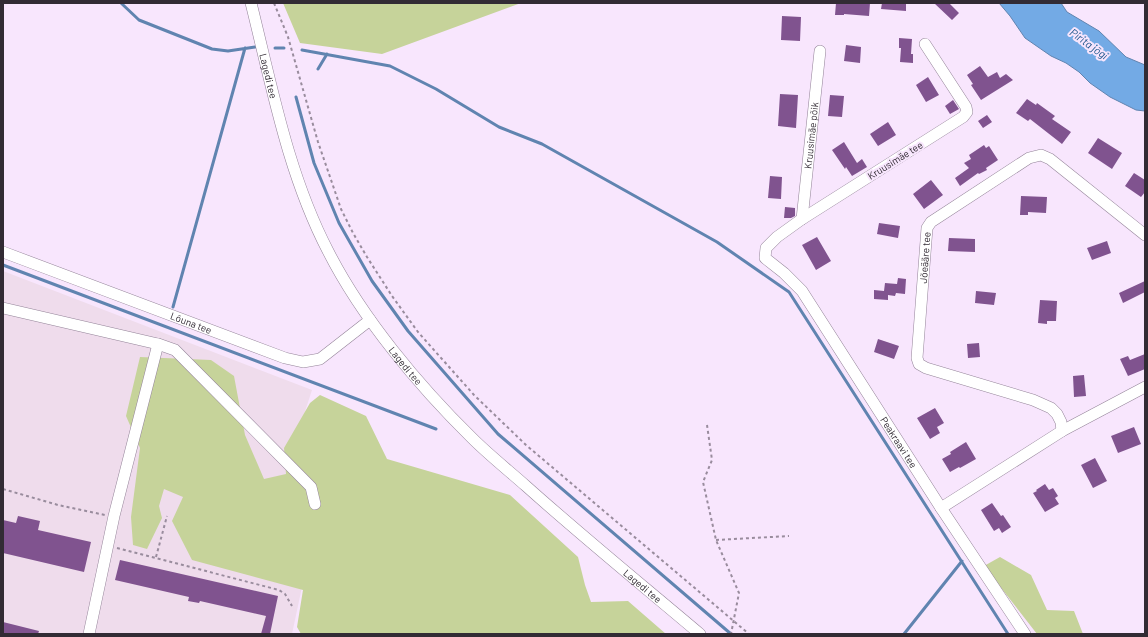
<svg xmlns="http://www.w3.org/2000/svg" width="1148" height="637" font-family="Barlow,sans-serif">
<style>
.industrial{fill:#efdcec}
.green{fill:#c6d39a}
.water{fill:#73aae5;stroke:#6084b0}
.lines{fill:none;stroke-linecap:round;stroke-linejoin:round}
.stream{stroke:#6084b0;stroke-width:3}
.building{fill:#80538f}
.minor-casing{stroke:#948499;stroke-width:12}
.path{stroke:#998c9d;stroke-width:2;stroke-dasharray:3 3;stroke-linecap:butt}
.minor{stroke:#fff;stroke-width:11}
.labels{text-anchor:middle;stroke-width:4;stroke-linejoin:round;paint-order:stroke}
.street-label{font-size:10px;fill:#322b34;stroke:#f8e6fd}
.water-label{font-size:11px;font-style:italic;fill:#1a548b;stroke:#f8e6fd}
</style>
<rect width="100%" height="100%" fill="#f8e6fd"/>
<path class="industrial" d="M3 271 312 390 290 457 324 483 292 634H3Z"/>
<path class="green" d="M283 3H521L382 54 300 43Z
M140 357 211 360 234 376 245 435 264 479 286 474 284 448 310 403 320 395 366 416 387 459 510 495 578 557 585 585 591 602 628 601 666 634H301L297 627 303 590 192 560 172 521 183 497 164 489 159 506 162 518 147 549 133 545 131 517 140 448 126 416Z
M1000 557 1031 575 1047 610 1074 611 1083 634H1037L984 566Z"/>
<path class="water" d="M999 3H1061L1067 12 1099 31 1126 57 1145 65V111L1136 110 1110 97 1090 83 1079 72 1066 63 1051 56 1025 38 1010 16Z"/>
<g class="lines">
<path class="stream" d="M121 3 139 20 212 49 228 51 255 47
M275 48H284
M302 50 390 66 436 89 499 127 542 144 717 242 789 292 1008 634
M318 69 327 54
M296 97 314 163 339 223 372 281 408 331 498 434 731 634
M3 265 436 429
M173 307 245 48
M904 634 962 561"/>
</g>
<path class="building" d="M836 3H870L869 16 844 14V15H835Z
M882 3H906V11L881 9Z
M934 3H949L959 13 952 20Z
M782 16 801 17 800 41 781 40Z
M899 38 912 39 911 54H913V63L900 62 901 48H899Z
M846 45 861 47 860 63 844 61Z
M980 66 988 77 997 72 1000 78 1006 74 1013 80 981 100 971 85 973 84 967 75Z
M928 77 939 95 926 102 916 85Z
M780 94 798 95 796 128 778 126Z
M830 95 844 96 842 117 828 116Z
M1027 99 1036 105 1037 103 1055 116 1052 119 1071 132 1062 144 1030 119 1028 121 1016 113Z
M953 100 959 109 950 114 945 106Z
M987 115 992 122 983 128 978 121Z
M888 122 896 135 878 146 870 134Z
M1098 138 1122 153 1112 169 1088 153Z
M844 142 857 163 862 159 867 167 852 176 846 167 845 169 832 150Z
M984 145 986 148 989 146 998 160 986 168 987 170 979 174 978 173 960 186 955 178 969 168 964 163 971 159 969 155Z
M1134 173 1145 180V192L1141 197 1125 186Z
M770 176 782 177 781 199 768 198Z
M931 180 943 195 924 209 913 194Z
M1021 196 1047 197 1046 213 1028 212V215H1020Z
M785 207 795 208V216L791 218H784Z
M879 223 900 226 898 238 877 234Z
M817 237 831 261 816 270 802 245Z
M949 238 975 239V252L948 251Z
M1107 241 1111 253 1092 260 1087 248Z
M898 278 906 279 905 294 896 293 895 296 888 295V300L874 299V290L884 291 885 283 897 284Z
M1145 281V292L1123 303 1119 293Z
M976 291 996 293 994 305 975 303Z
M1040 300 1057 301 1056 321H1047V324L1038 323Z
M878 339 899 346 894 359 874 352Z
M979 343 980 357 968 358 967 344Z
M1145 354V369L1128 376 1120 359 1128 356 1130 360Z
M1084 375 1086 396 1074 397 1073 376Z
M935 408 944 423 937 427 940 433 930 439 917 418Z
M1134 427 1141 444 1118 453 1111 436Z
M966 442 976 459 960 468 959 467 950 472 942 459 951 454 950 452Z
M1095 458 1107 481 1093 488 1081 465Z
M1045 484 1049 490 1053 488 1058 496 1055 498 1059 504 1045 512 1033 493 1037 491 1036 490Z
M992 503 1001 516 1003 515 1011 527 1002 533 999 528 994 531 981 510Z
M18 516 40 521 38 530 91 542 84 572 3 553V520L16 523Z
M120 560 278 596 270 634H261L266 616 200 601 199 603 188 601 189 597 115 580Z
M3 622 39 631 38 634H3Z"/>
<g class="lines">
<defs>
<g id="minor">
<path id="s1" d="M251 3C272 87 288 174 328 251 362 318 419 386 472 438 489 455 508 470 526 486 583 537 642 585 700 634"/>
<path id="s2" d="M925 44 966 107 967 112 963 117 802 219 777 237 766 248 765 258 784 273 802 291 941 508 1025 634"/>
<path id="s3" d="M802 219 820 51"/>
<path id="s4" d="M3 252 285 358 303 362 320 359 370 320"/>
<path d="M3 308 158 344 175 350 311 487 315 504"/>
<path id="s5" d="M1062 431 1061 422 1057 414 1051 408 1033 400 926 368 919 364 917 358 927 228 931 222 1029 158 1041 155 1050 159 1145 235"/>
<path d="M941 508 1062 431 1145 387"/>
<path d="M89 634 114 516 158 344"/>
</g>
</defs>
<use href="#minor" class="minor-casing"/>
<path class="path" d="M274 3 288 37 318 142 341 209 353 233 367 257 392 296 418 332 474 395 526 445 749 634
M707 425 712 460 703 482 716 540 739 593 731 634
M3 489 58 505 105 515
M716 540 789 536
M117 548 279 590 285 594 292 606
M156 557 167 516"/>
<use href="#minor" class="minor"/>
</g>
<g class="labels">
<g class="street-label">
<text dy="4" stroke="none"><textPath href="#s1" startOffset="75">Lagedi tee</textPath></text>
<text dy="4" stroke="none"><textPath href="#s3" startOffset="84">Kruusimäe põik</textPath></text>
<text transform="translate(895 160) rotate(-32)" y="4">Kruusimäe tee</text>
<text dy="4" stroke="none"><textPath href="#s5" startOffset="273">Jõeääre tee</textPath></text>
<text dy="4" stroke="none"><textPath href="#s4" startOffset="201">Lõuna tee</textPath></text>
<text dy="4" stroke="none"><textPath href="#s1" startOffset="399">Lagedi tee</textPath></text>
<text dy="4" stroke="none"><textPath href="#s2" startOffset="563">Peakraavi tee</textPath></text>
<text dy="4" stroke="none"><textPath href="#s1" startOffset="723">Lagedi tee</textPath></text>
</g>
<g class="water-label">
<text transform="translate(1089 44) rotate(36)" y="4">Pirita jõgi</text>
</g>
</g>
<rect width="1148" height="637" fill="none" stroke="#322b34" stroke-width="8"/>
</svg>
